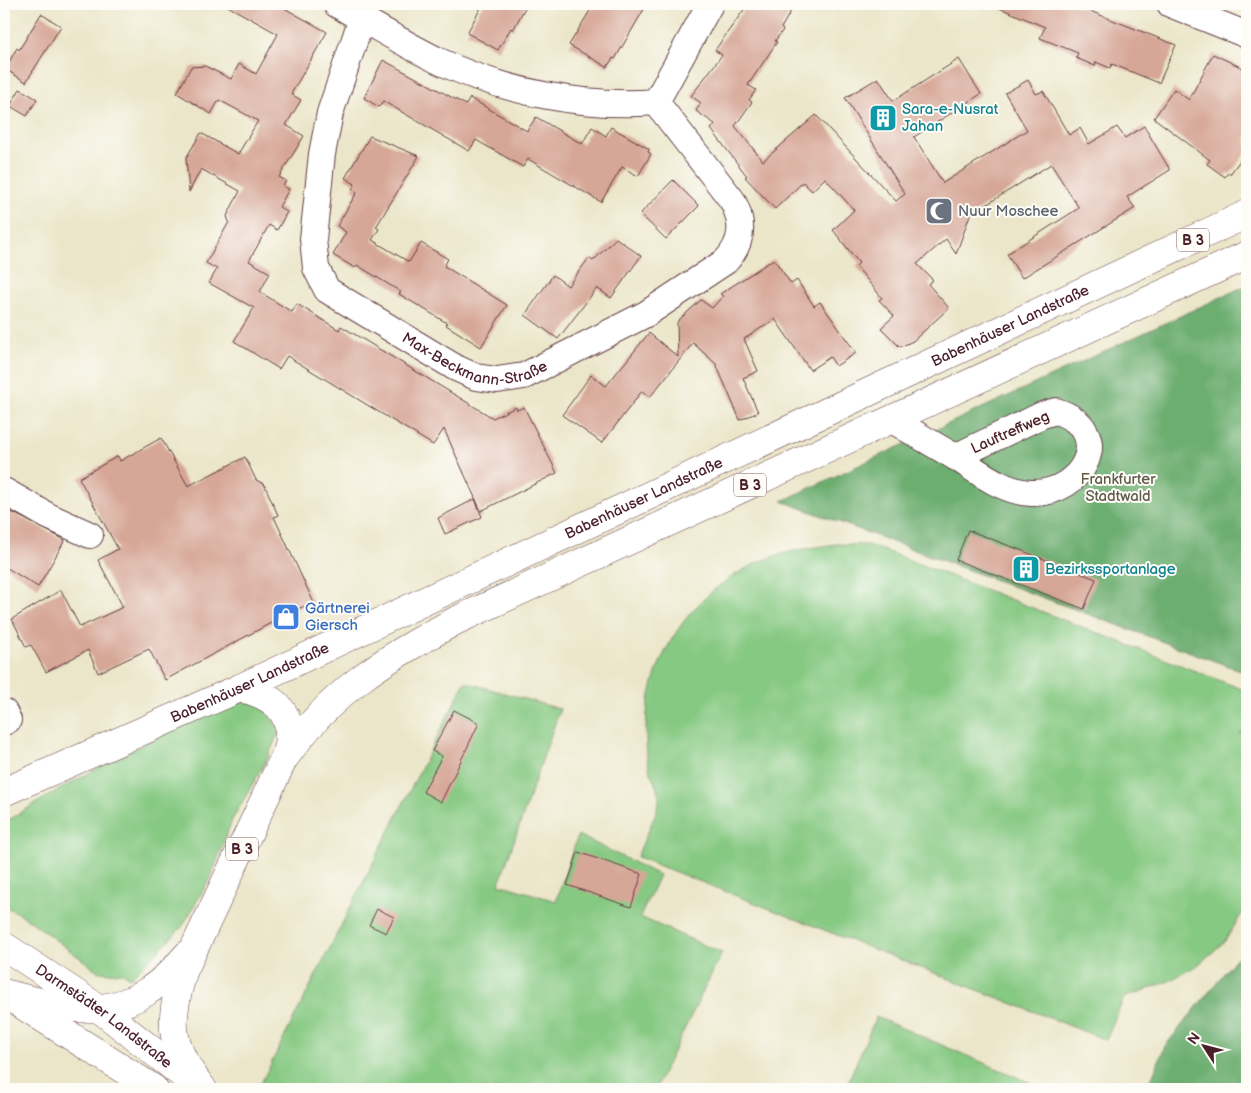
<svg xmlns="http://www.w3.org/2000/svg" width="1251" height="1093" font-family="'Balsamiq Sans',sans-serif">
<style>
.green{fill:#86c982;stroke:#687456}
.forest{fill:#6cad70;stroke:#5b664e}
.building{fill:#d6a696}
.lines{fill:none;stroke-linecap:round;stroke-linejoin:round}
.minor-casing{stroke:#623d43;stroke-width:28}
.major-casing{stroke:#623d43;stroke-width:29}
.minor{stroke:#fff;stroke-width:26}
.major{stroke:#fff;stroke-width:28}
.labels{text-anchor:middle;stroke-width:4;stroke-linejoin:round;paint-order:stroke}
.shield{fill:#fdfcf7;stroke:#806168;stroke-width:1}
.shield-label{font-size:14px;font-weight:bold;fill:#4a1f2b}
.culture-label{font-size:15px;fill:#0d838f;stroke:#fdfcf7;text-anchor:start}
.worship-label{font-size:15px;fill:#5b616d;stroke:#fdfcf7;text-anchor:start}
.street-label{font-size:15px;fill:#4a1f2b;stroke:#fdfcf7}
.park-label{font-size:15px;fill:#5f5a49;stroke:#fdfcf7}
.shop-label{font-size:15px;fill:#366cbe;stroke:#fdfcf7;text-anchor:start}
</style>
<rect width="100%" height="100%" fill="#fdfcf7"/>
<filter id="ink" filterUnits="userSpaceOnUse"><feTurbulence type="fractalNoise" baseFrequency=".02" numOctaves="2"/><feDisplacementMap in="SourceGraphic" scale="10" xChannelSelector="R" yChannelSelector="G"/><feConvolveMatrix kernelMatrix="1 2 1 2 8 2 1 2 1" color-interpolation-filters="sRGB"/></filter>
<filter id="wash" filterUnits="userSpaceOnUse"><feTurbulence type="fractalNoise" baseFrequency=".0096" numOctaves="4" result="noise"/><feDisplacementMap in="SourceGraphic" scale="20" xChannelSelector="R" yChannelSelector="G"/><feGaussianBlur stdDeviation="1.12" result="paint"/><feColorMatrix in="noise" values="0 0 0 0 0 0 0 0 0 0 0 0 0 0 0 0 0 1.4 0 .05"/><feComposite in="paint" operator="in"/></filter>
<g filter="url(#wash)">
<rect width="100%" height="100%" fill="#ebe6c9"/>
<path class="green" d="M837 544 868 545 896 555 1247 691V734L1240 732 1247 746V901L1243 912 1225 941 1198 965 1169 981 1124 998 1106 1040 637 857C642 843 658 813 659 800 660 791 651 777 649 768 646 754 646 741 646 727 649 655 692 593 757 563 782 551 810 548 837 544Z
M465 682 560 709 499 884 556 901 578 835 659 875 640 917 722 953 655 1089H258Z
M234 700 261 704 280 729 267 759 232 820 211 877 182 927 131 978 123 973 99 972 25 917 4 906V823C77 776 155 738 234 700Z
M876 1017 1045 1089H845Z"/>
<path class="forest" d="M1247 285V673L782 501Z
M1247 945V1089H1147L1165 1046Z"/>
<g id="blocks">
<path class="building" d="M224 4H277L327 32 291 94 301 100 286 125 304 136 279 177 286 181 283 186 289 189 279 207 287 212 277 230 269 225 249 261 270 273 260 292 292 312 297 304 339 330 341 326 493 418 516 407 517 410 524 407 557 473 481 511 444 429 433 445 287 356 279 369 234 341 254 308 209 283 217 269 206 263 229 222 227 216 240 191 201 169 189 192 186 158 201 133 238 154 258 121 219 100 211 114 177 93 191 67 205 66 231 79 239 64 256 74 278 34Z
M483 4H527L513 30 511 28 498 50 467 33Z
M594 4H647L615 59 613 58 607 67 569 45Z
M748 4H795L781 28 783 30 775 41 777 42 748 85 756 90 749 100 752 102 735 126 763 161 816 115 896 201 905 194 845 98 878 78 893 101 959 59 981 94 914 137 943 183 1027 130 1005 93 1028 80 1036 94 1043 91 1069 135 1080 128 1089 144 1117 127 1125 138 1144 126 1170 170 1127 197 1135 208 1022 278 1007 254 1079 208 1051 164 970 215 956 254 946 239 917 264 933 280 928 284 949 308 913 341 900 347 881 328 894 316 879 300 882 298 856 266 859 263 833 230 854 210 825 178 812 191 803 182 775 209 745 177 747 176 711 129 715 124 696 111 701 103 691 96 722 55 715 50Z
M990 4H1072L1176 45 1159 83 1112 64 1110 68 1096 62 1095 66 1076 58 1078 53 1040 38 1045 27Z
M41 14 61 26 26 82 5 69 17 48 19 50Z
M1213 54 1247 70V151L1230 174 1228 173 1225 177 1207 164 1210 160 1154 118 1174 89 1189 100Z
M383 60 466 105 470 98 527 131 536 117 582 144 592 127 606 136 611 127 649 149 648 152 651 154 638 176 622 167 601 202 528 159 523 167 476 140 469 151 383 101 379 107 364 98Z
M20 89 37 99 27 116 10 106Z
M370 136 419 156 376 227 379 229 372 240 409 262 421 243 448 259 444 266 507 305 481 347 446 325 447 323 399 294 401 292 357 265 355 268 333 255 346 232 337 226 357 192 352 189 355 184 345 178Z
M673 180 699 206 666 239 640 214Z
M616 238 641 256 611 298 597 288 558 339 525 315 553 275 568 286 589 258 593 261Z
M774 259 791 284 797 280 814 306 820 302 856 353 836 366 830 357 810 370 775 319 744 339 758 371 743 378 758 412 740 420 716 364 693 343 650 397 642 391 602 443 562 415 591 375 606 386 649 333 678 357 677 322 681 318 701 300 712 308 723 296 720 294Z
M161 438 188 486 245 457 256 480 264 484 278 515 274 517 314 603 297 609 165 680 149 649 98 673 88 650 46 672 31 645 26 647 12 619 61 590 80 627 123 607 98 560 118 549 79 478 118 456 120 461Z
M475 499 482 517 445 534 438 518Z
M4 508 65 540 38 587 4 566Z
M968 530 1096 579 1084 609 956 560Z
M454 710 479 723 441 802 423 792 442 756 432 751Z
M578 852 642 874 631 907 567 885Z
M377 909 394 917 386 933 369 925Z"/>
</g>
</g>
<g filter="url(#ink)">
<use href="#blocks" fill-opacity="0" stroke="#623d43" stroke-width="1"/>
<g class="lines">
<defs>
<g id="minor">
<path d="M336 4C370 23 404 44 439 61 504 92 585 108 656 102L710 4"/>
<path d="M1170 4 1247 35"/>
<path id="s1" d="M362 18 330 113 322 154 313 239 316 268 327 290 456 368 476 377 497 380 524 376 646 314 726 261C744 241 744 222 732 200L656 102"/>
<path d="M1056 411C1117 430 1084 495 1031 493 1003 492 978 471 955 457L1042 415Z"/>
<path d="M892 420 955 457"/>
<path d="M4 491 48 516 90 535"/>
<path d="M4 712 8 720 4 722"/>
</g>
<g id="major">
<path d="M240 688C278 697 298 716 285 756"/>
<path id="s2" d="M4 792 240 688 1247 214"/>
<path id="s3" d="M4 946 101 1010 188 1079"/>
<path d="M4 993C84 1014 128 1024 187 955"/>
<path d="M19 1003 154 1089"/>
<path d="M203 1089C169 1045 168 1026 183 972L283 760C333 689 381 662 455 621L1247 255"/>
</g>
</defs>
<use href="#minor" class="minor-casing"/>
<use href="#major" class="major-casing"/>
<use href="#minor" class="minor"/>
<use href="#major" class="major"/>
</g>
</g>
<defs>
<symbol id="building-square" viewBox="-11 -11 22 22"><rect x="-9" y="-9" width="18" height="18" rx="4" fill="#0f9aa8" stroke="#fdfcf7"/><path d="M-4-6H4V6H1V3H-1V6H-4ZM-2.5-4.3h1.7v1.8h-1.7ZM.8-4.3h1.7v1.8H.8ZM-2.5-1h1.7V.8h-1.7ZM.8-1h1.7V.8H.8Z" fill="#fff"/></symbol>
<symbol id="mosque-square" viewBox="-11 -11 22 22"><rect x="-9" y="-9" width="18" height="18" rx="4" fill="#6b7280" stroke="#fdfcf7"/><path d="M3.5-4.9A6 6 0 1 0 3.5 4.9A5 5 0 1 1 3.5-4.9Z" fill="#fff"/></symbol>
<symbol id="shop-square" viewBox="-11 -11 22 22"><rect x="-9" y="-9" width="18" height="18" rx="4" fill="#3f7fe0" stroke="#fdfcf7"/><path d="M-5-2.5h2.3a2.7 3.5 0 0 1 5.4 0H5L5.5 6h-11ZM-1.5-2.5h3a1.5 2.3 0 0 0-3 0Z" fill="#fff"/></symbol>
</defs>
<g fill-rule="evenodd">
<use href="#building-square" x="867" y="102" width="32" height="32"/>
<use href="#mosque-square" x="923" y="195" width="32" height="32"/>
<use href="#building-square" x="1010" y="553" width="32" height="32"/>
<use href="#shop-square" x="270" y="601" width="32" height="32"/>
</g>
<g class="labels">
<g class="shield">
<rect x="1177" y="228.5" width="32" height="23" rx="4"/>
<rect x="734" y="473.5" width="32" height="23" rx="4"/>
<rect x="226" y="837.5" width="32" height="23" rx="4"/>
</g>
<g class="shield-label">
<text x="1193" y="245">B 3</text>
<text x="750" y="490">B 3</text>
<text x="242" y="854">B 3</text>
</g>
<g class="culture-label">
<text x="902" y="114">Sara-e-Nusrat<tspan x="902" dy="17">Jahan</tspan></text>
<text x="1045" y="574">Bezirkssportanlage</text>
</g>
<g class="worship-label">
<text x="958" y="216">Nuur Moschee</text>
</g>
<g class="street-label">
<text dy="5" stroke="none"><textPath href="#s2" startOffset="1109">Babenhäuser Landstraße</textPath></text>
<text dy="5" stroke="none"><textPath href="#s1" startOffset="449">Max-Beckmann-Straße</textPath></text>
<text transform="translate(1010 432) rotate(-24)" y="5">Lauftreffweg</text>
<text dy="5" stroke="none"><textPath href="#s2" startOffset="704">Babenhäuser Landstraße</textPath></text>
<text dy="5" stroke="none"><textPath href="#s2" startOffset="269">Babenhäuser Landstraße</textPath></text>
<text dy="5" stroke="none"><textPath href="#s3" startOffset="122">Darmstädter Landstraße</textPath></text>
</g>
<g class="park-label">
<text x="1118" y="484">Frankfurter<tspan x="1118" dy="17">Stadtwald</tspan></text>
</g>
<g class="shop-label">
<text x="305" y="613">Gärtnerei<tspan x="305" dy="17">Giersch</tspan></text>
</g>
</g>
<rect width="1251" height="1093" fill="none" stroke="#fdfcf7" stroke-width="20"/>
<g transform="translate(1204 1046) rotate(306)" stroke="#fdfcf7" stroke-width="4" paint-order="stroke">
<path d="M0-4L9 19L0 12L-9 19Z" fill="#4a1f2b"/>
<text y="-8" font-size="14" font-weight="bold" text-anchor="middle" fill="#4a1f2b">N</text>
</g>
</svg>
